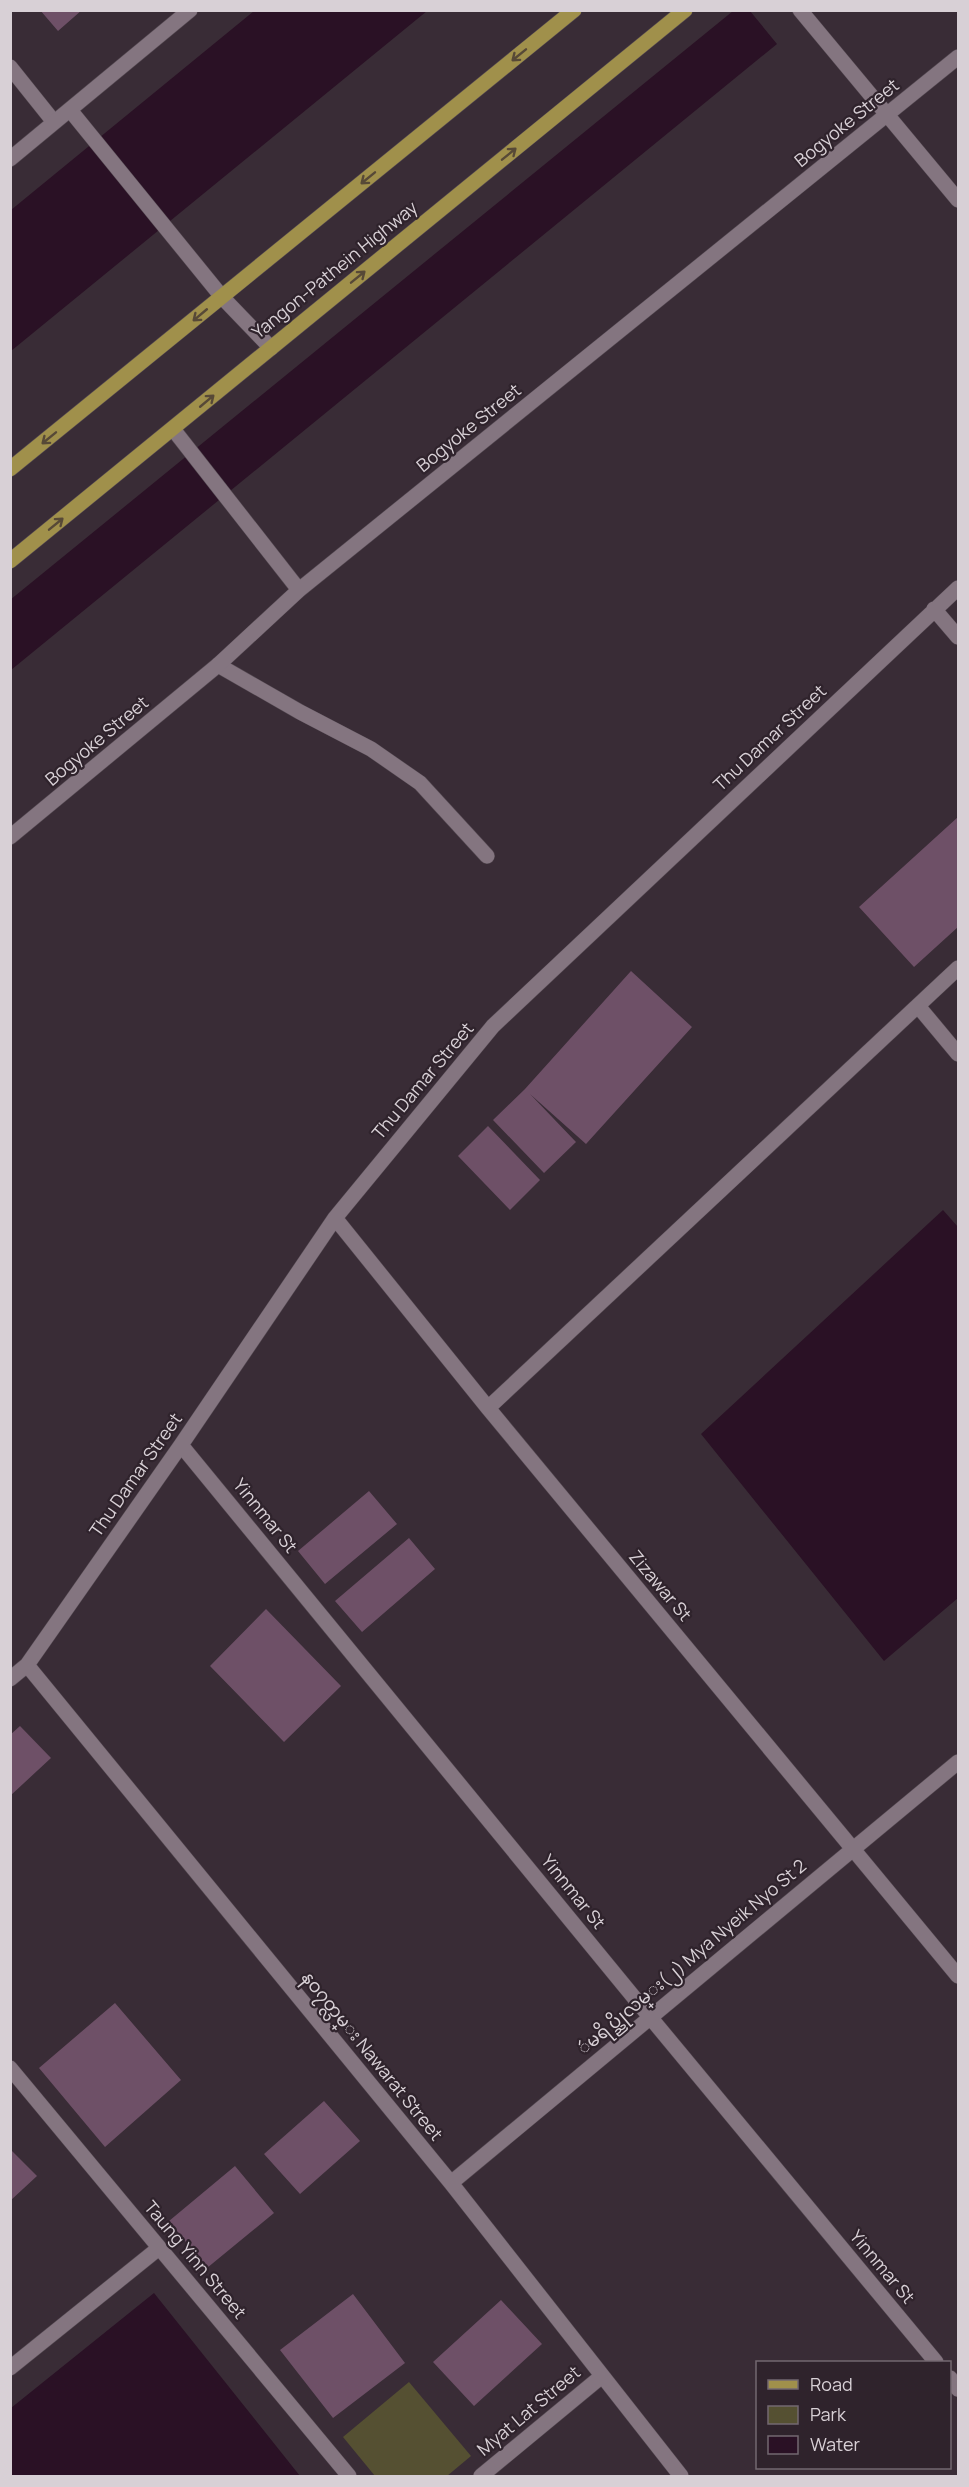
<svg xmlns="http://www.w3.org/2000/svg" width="969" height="2487" font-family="Manrope,'Noto Sans Myanmar',sans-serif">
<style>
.green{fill:#555032}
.water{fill:#2a1125}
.building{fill:#6e5067}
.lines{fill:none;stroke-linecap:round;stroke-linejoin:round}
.service-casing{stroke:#544951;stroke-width:16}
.minor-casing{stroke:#544951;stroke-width:16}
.tertiary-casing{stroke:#544951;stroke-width:16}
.primary-casing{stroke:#544951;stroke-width:16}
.service{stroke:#847580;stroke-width:15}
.minor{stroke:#847580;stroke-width:15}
.tertiary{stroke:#847580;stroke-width:15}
.primary{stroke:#a0904b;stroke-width:15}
.oneway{stroke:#574937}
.labels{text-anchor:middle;stroke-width:4.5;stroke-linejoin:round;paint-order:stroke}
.street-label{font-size:18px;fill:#d8d0d6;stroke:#2f232c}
</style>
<rect width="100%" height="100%" fill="#392c36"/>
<path class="green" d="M409 2382 471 2456 447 2476H375L343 2437Z"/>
<path class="water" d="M254 11H427L11 351V210Z
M733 11H750L777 44 11 670 10 600Z
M943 1210 958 1227V1598L884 1661 701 1434Z
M154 2293 300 2476H11V2408Z"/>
<path class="building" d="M40 10H82L58 31Z
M958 817V927L914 967 859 907Z
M631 971 692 1027 586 1144 530 1094 576 1142 544 1173 493 1120 525 1089Z
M488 1126 540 1180 510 1210 458 1156Z
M369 1491 397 1524 325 1584 298 1551Z
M409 1538 435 1569 362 1632 335 1601Z
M266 1609 341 1686 284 1742 210 1666Z
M20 1726 51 1758 10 1796V1735Z
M115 2003 181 2080 105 2147 39 2068Z
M324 2101 360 2141 300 2194 264 2154Z
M10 2149 37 2176 10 2201Z
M235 2166 274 2213 207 2268 169 2221Z
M353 2294 405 2363 333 2418 280 2350Z
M501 2300 542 2344 474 2406 433 2362Z"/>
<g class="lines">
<defs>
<path id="service" d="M10 67 54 122
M218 665 300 712 371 749 420 783 487 856"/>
<path id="minor" d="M70 110 222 297 271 348
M10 159 190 10
M173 429 299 590
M934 609 958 637
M10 837 218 665 299 590 958 57
M918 1006 958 1054
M335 1218 488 1408 958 1976
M488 1408 958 968
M181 1445 650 2017 936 2362
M27 1665 451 2183 681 2476
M10 1679 27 1665 181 1445 335 1218 493 1026 958 588
M10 2068 349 2476
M451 2183 958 1762
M10 2368 159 2248
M950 2378 958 2389
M481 2476 602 2376"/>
<path id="tertiary" d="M800 10 958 200"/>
<path id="primary" d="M10 469 574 10
M10 561 685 10"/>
</defs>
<use href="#service" class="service-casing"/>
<use href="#minor" class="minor-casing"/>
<use href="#tertiary" class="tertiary-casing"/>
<use href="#primary" class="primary-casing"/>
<use href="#service" class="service"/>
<use href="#minor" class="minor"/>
<use href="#tertiary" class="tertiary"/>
<use href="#primary" class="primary"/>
</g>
<defs><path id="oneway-shaft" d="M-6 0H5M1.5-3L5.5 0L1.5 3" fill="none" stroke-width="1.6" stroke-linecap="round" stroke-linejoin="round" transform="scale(1.5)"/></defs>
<g class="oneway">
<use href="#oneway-shaft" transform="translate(519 55) rotate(141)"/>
<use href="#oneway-shaft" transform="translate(509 154) rotate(-39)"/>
<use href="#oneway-shaft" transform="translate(368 178) rotate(141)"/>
<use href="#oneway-shaft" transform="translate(358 277) rotate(-39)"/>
<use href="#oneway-shaft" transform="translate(200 315) rotate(140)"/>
<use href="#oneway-shaft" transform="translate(207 401) rotate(-40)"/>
<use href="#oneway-shaft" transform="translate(49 438) rotate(141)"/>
<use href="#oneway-shaft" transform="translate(56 524) rotate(-39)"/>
</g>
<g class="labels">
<g class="street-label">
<text transform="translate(847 123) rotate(-39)" y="6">Bogyoke Street</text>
<text transform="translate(335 270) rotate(-39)" y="6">Yangon-Pathein Highway</text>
<text transform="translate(469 428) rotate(-39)" y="6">Bogyoke Street</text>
<text transform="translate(770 738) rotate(-43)" y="6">Thu Damar Street</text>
<text transform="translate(97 741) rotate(-40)" y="6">Bogyoke Street</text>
<text transform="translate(423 1081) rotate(-50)" y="6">Thu Damar Street</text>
<text transform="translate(136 1475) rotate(-55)" y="6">Thu Damar Street</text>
<text transform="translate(265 1516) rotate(51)" y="6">Yinnmar St</text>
<text transform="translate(660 1586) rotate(50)" y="6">Zizawar St</text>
<text transform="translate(573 1892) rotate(51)" y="6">Yinnmar St</text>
<text transform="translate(692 1957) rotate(-40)" y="6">ဴမရိပ္ညိုလမ္း(၂) Mya Nyeik Nyo St 2</text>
<text transform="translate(372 2056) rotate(51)" y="6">နဝ၇တ္လမ္း Nawarat Street</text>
<text transform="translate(195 2260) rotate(50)" y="6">Taung Yinn Street</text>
<text transform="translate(882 2267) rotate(50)" y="6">Yinnmar St</text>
<text transform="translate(529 2411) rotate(-40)" y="6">Myat Lat Street</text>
</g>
</g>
<rect width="969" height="2487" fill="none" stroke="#d8d0d6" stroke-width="24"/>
<rect x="756" y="2361" width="195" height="108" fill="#2f232c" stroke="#736870" stroke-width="1.5"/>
<rect x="768" y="2380" width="30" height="9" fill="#a0904b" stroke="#736870" stroke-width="1.5"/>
<text x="810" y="2391" font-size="18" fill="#d8d0d6">Road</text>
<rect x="768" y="2406" width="30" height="18" fill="#555032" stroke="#736870" stroke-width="1.5"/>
<text x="810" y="2421" font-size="18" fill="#d8d0d6">Park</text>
<rect x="768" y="2436" width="30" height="18" fill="#2a1125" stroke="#736870" stroke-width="1.5"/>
<text x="810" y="2451" font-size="18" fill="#d8d0d6">Water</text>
</svg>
